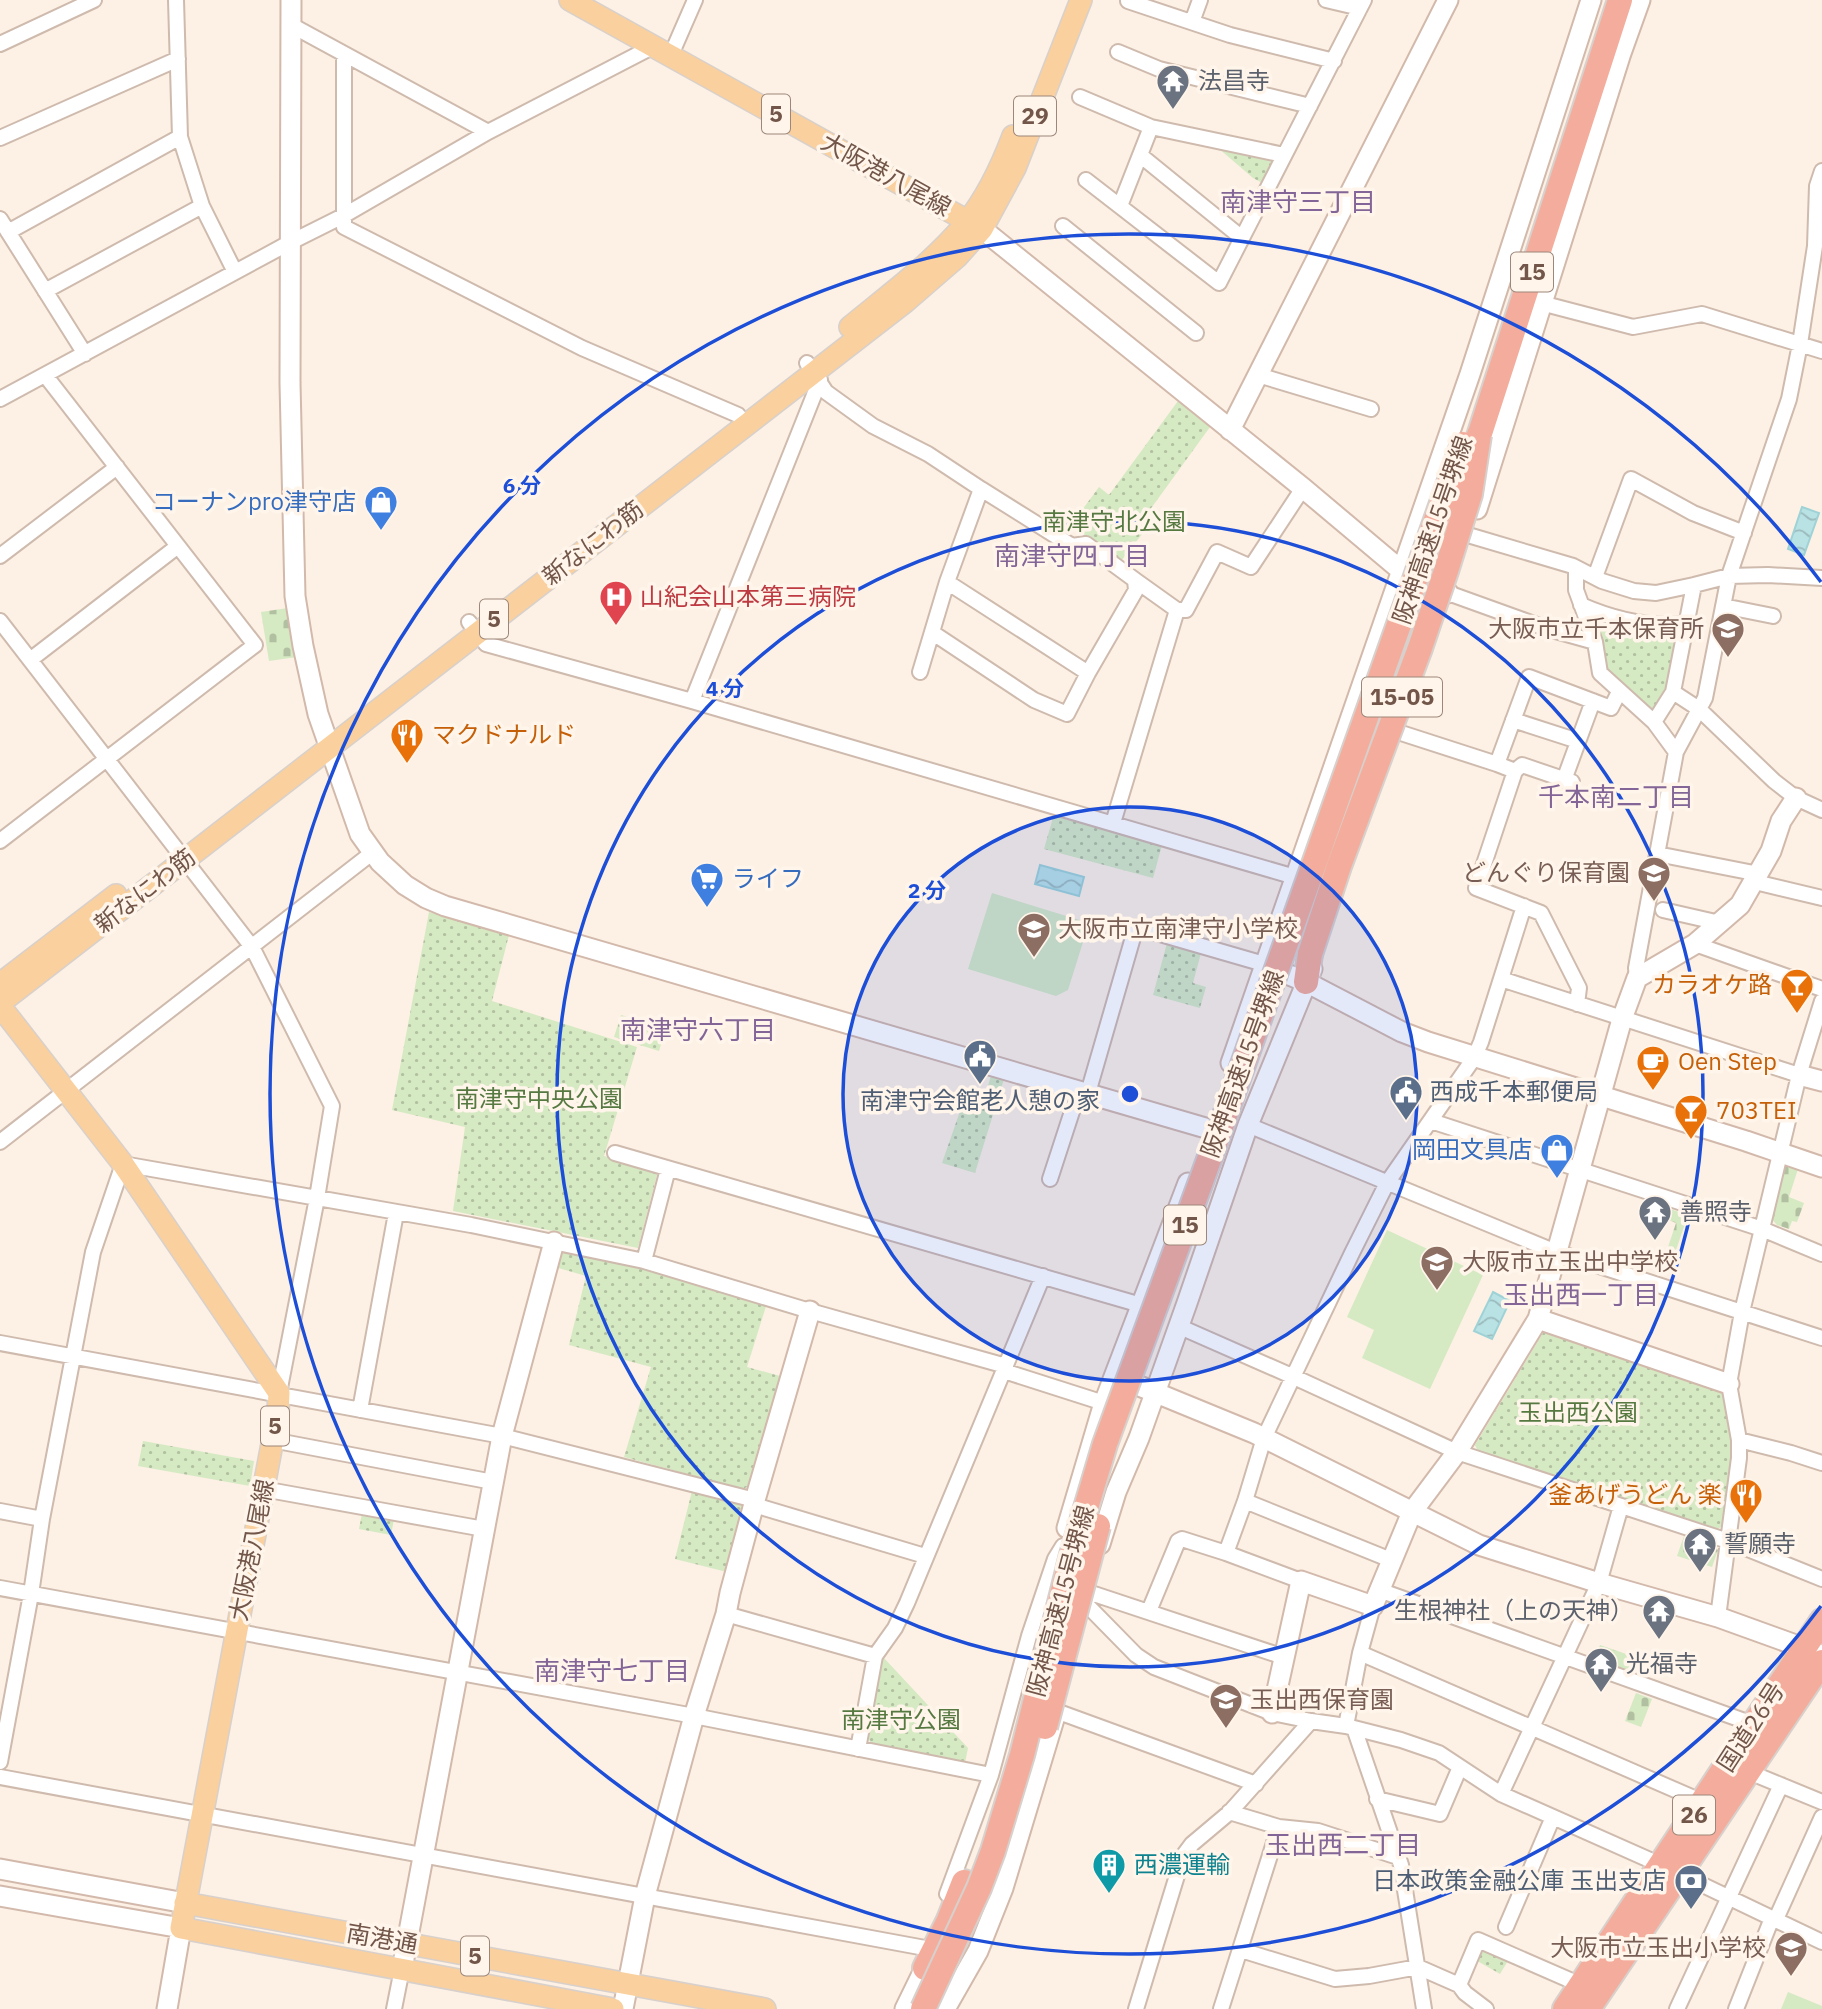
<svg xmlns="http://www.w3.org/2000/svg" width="1822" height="2009" font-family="'IBM Plex Sans','Noto Sans JP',sans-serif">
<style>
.green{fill:url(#green-dots)}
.cemetery{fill:url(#cemetery-stones)}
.pitch{fill:#d5e9c3}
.water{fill:url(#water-waves);stroke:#9fd2d6;stroke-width:2}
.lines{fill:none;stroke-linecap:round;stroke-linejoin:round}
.street-casing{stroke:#cfbaae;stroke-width:18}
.secondary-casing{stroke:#d2b9ab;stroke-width:23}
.primary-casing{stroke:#d8d0cc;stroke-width:24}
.highway-casing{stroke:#d8d0cc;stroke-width:28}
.street{stroke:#fff;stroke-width:14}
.secondary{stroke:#fff;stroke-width:19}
.primary{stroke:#f9d09e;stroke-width:21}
.highway{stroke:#f4ad9c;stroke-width:24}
.highway-bridge-casing{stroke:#d8d0cc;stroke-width:28;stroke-linecap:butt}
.highway-bridge{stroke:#f4ad9c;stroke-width:24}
.ring{fill:none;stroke:#1d4ed8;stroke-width:3.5}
.labels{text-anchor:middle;stroke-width:7;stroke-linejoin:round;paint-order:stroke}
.shield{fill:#fff5ea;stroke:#9d867a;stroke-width:2}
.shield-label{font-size:23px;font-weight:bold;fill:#73564a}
.worship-label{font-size:24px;fill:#5b616d;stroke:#fff5ea;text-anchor:start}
.street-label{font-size:24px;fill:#73564a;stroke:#fff5ea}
.shop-label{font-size:24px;fill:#366cbe;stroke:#fff5ea;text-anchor:end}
.park-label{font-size:24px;fill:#567942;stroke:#fff5ea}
.health-label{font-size:24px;fill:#be3a42;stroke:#fff5ea;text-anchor:start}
.education-label{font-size:24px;fill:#785e54;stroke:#fff5ea;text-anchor:end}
.food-label{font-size:24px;fill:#c56008;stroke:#fff5ea;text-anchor:start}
.service-label{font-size:24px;fill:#4e5e75;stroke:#fff5ea;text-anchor:start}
.culture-label{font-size:24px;fill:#0d838f;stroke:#fff5ea;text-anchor:start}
.neighbourhood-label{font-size:26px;fill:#836697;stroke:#fff5ea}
.centre{fill:#1d4ed8;stroke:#fff5ea;stroke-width:3.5}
.ring-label{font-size:21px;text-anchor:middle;font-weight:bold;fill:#1d4ed8;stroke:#fff5ea;stroke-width:7;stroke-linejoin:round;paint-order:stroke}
</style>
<defs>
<pattern id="green-dots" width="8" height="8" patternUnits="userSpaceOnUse" patternTransform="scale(1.75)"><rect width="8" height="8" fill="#d5e9c3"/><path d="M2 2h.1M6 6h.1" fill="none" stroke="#b1c0a0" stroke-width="1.8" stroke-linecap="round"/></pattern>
<pattern id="cemetery-stones" width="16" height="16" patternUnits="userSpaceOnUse" patternTransform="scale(1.75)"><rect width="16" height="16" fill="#d5e9c3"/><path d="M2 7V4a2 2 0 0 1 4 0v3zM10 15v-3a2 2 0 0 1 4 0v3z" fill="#b1c0a0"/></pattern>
<pattern id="water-waves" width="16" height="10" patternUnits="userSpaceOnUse" patternTransform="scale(1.75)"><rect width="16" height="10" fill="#b9e2e5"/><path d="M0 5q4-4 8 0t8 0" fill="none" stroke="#9bbabc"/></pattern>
</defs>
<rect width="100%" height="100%" fill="#fcf1e4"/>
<path class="green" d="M1217 147 1280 158 1266 185 1253 178Z
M1178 401 1210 427 1144 518 1150 524 1121 561 1071 525 1099 487 1109 495Z
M1594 615 1627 629 1680 631 1671 686 1656 714 1613 678 1602 658 1589 620Z
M1054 814 1162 845 1153 878 1044 849Z
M429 912 509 935 492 1001 637 1047 604 1156 658 1171 638 1248 453 1211 465 1127 392 1110Z
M1167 943 1201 953 1193 983 1206 987 1200 1008 1153 995Z
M621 1015 666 1028 659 1051 614 1037Z
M991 1075 1004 1079 975 1173 942 1163 966 1094 984 1100Z
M564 1251 641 1268 767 1303 747 1367 780 1376 749 1486 743 1489 624 1457 651 1367 569 1345 586 1276 555 1267 559 1255Z
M1550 1332 1717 1389 1723 1395 1732 1450 1723 1525 1717 1530 1478 1451 1475 1445 1543 1333Z
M143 1441 254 1461 250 1486 138 1466Z
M692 1491 739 1503 743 1509 727 1572 675 1559Z
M362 1513 394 1519 391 1535 359 1529Z
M883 1657 968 1748 965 1763 871 1743 867 1737Z
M1480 1948 1509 1959 1500 1974 1474 1959Z"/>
<path class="cemetery" d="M288 608 297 657 269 661 261 612Z
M1785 1165 1798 1169 1789 1197 1804 1203 1797 1222 1792 1221 1789 1229 1777 1225 1771 1218 1782 1169Z
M1664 1207 1688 1215 1676 1250 1668 1247 1676 1223 1661 1217Z
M1684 1536 1712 1544 1718 1550 1712 1567 1677 1556Z
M1600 1645 1635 1657 1630 1671 1595 1659Z
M1636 1693 1652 1699 1641 1727 1625 1721Z"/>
<path class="pitch" d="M992 893 1089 923 1068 990 1056 996 968 969Z
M1387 1230 1483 1275 1430 1389 1362 1358 1374 1330 1347 1317Z
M1788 1992 1822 2006V2009H1781Z"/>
<path class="water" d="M1802 507 1819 513 1804 555 1788 549Z
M1040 865 1084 877 1079 896 1035 884Z
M1493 1292 1510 1301 1492 1339 1474 1331Z"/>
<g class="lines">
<defs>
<path id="street" d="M176 0 180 137 202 206 235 272
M1326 0 1360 8
M1128 1 1230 35 1334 61
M1192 22 1200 0
M291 25 488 132
M0 44 94 0
M1118 52 1159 69 1310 106
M344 54V227L582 348 738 415 746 425
M671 55 695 0
M1080 97 1151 127 1284 155
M0 138 178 59
M1140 155 1242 238
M1086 180 1219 283 1364 0
M1120 206 1151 127
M0 219 85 354
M1063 226 1196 333
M8 232 180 137
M45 291 202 206
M1541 303 1633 327 1702 314 1822 351
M807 363 826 392 873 426 928 454 981 489 947 582 920 672
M1258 375 1371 409
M0 399 289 243 343 216 488 132 654 46
M1468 535 1573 566 1602 581 1634 591 1656 593 1694 585 1729 576 1768 575 1822 578
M0 556 117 467
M1576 568V590L1595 642 1600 673 1654 722
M1595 577 1631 479 1693 513 1744 533
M1135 580 1177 610H1186L1217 552 1251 567 1303 488
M947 582 1088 673
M1448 593 1545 628 1595 642
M1581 605C1615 620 1649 628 1687 624
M1723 606 1773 616
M0 621 252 947 332 1106 317 1198 279 1393
M469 622 486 644 692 701 1295 877
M933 633 1034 700 1067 714 1088 673 1136 590 1135 580 1086 544 1072 546 981 489
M30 660 178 546
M1673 692 1699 709 1774 781 1796 798 1822 810
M692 701 820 380
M1513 720 1578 741
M1398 732 1497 764
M1676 752 1654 722 1673 692 1694 585
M1515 771 1522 765 1572 782
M1564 780 1593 701
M1113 823 1177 610
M0 841 255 645 45 375
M1657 854 1759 874
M1755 882 1822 898
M1663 910 1720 923
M1695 944 1822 989
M1637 978 1636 968 1676 752 1705 698 1729 576 1789 399 1800 344 1815 246 1817 186 1822 171
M1501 979 1799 1075
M1577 1004 1579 988 1541 913 1476 888 1515 771 1497 764 1529 677 1611 708 1619 692
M1088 1093 1136 927 1264 964
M1431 1121 1762 1229 1822 1254
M1248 1125 1556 1252 1822 1338
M0 1142 372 853
M615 1153 1141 1305
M1050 1179 1079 1090
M644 1261 668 1169
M1178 1326 1294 1377 1457 1452 1728 1541 1822 1579
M0 1343 502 1436 755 1500
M1004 1371 1104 1403
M360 1410 396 1213
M272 1440 493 1482
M1739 1440 1791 1453 1822 1463
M263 1489 484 1529
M1245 1501 1391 1560
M754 1505 925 1556
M0 1511 42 1519
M1226 1553 1245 1501 1264 1438 1352 1253 1387 1183 1474 1058 1481 1042 1524 906
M0 1588 694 1716 991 1775
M1379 1590 1753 1724
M1085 1591 1284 1657
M1083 1601 1136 1655 1154 1667 1272 1713 1311 1721 1346 1726 1401 1740 1439 1753 1501 1794 1661 1865 1822 1942
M1149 1611 1178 1541 1182 1539 1226 1553 1301 1581
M726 1614 875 1656
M1718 1617 1739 1458V1440L1729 1384 1742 1312 1799 1075 1822 1001
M1360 1653 1703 1802
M1056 1711 1256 1784
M1346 1726 1360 1653 1373 1606
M1354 1728 1401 1865 1424 2009
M858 1749 875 1656 895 1628 907 1603 1043 1276
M0 1762 31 1594 42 1519 93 1252 123 1164 471 1225 644 1261 810 1311 1006 1366
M1749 1772 1822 1802
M0 1777 925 1948
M1501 1794 1599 1583 1621 1506
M1377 1799 1440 1814 1460 1767
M1229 1812 1279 1827 1318 1831 1398 1857
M947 1894 991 1775 1029 1636 1055 1559 1063 1546
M1776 1919 1822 1817
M1506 1927 1553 1817
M1241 1950 1335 1979 1369 1976 1418 1967 1459 1985 1465 1993 1486 2009
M1459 1985 1478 1940 1581 1985
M394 2009 402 1969
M1136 2009 1183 1856 1192 1844 1230 1812 1311 1721
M1221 2009 1279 1827
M1677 2009 1781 1785
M1736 2009 1772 1918"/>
<path id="secondary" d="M291 0 290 383 295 596 303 646 318 714 360 834 380 862 405 885 426 898 445 906 1209 1129
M982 229 1303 488 1403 572 1448 593
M1230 430 1448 0
M1477 509 1621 53 1640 0
M1265 965 1306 982 1402 1032 1428 1042 1746 1141 1822 1167
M1231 1063 1470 374 1591 0
M1799 1075 1822 1081
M1538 1319 1729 1384
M1115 1376 1254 1433 1479 1545 1599 1583 1718 1617 1815 1652
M1067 1528 1104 1403 1188 1183
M1100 1544 1116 1492 1139 1438 1187 1303 1248 1125 1312 969
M1272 1713 1301 1581 1373 1606 1412 1512 1457 1452 1538 1319 1622 1019 1637 978 1695 944 1740 905 1771 851 1781 821 1796 798
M0 1869 185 1903
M0 1896 181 1928 167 2009
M402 1969 502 1436 554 1242
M623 2009 645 1896 694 1716 726 1614 730 1593 755 1500 810 1311
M905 2009 925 1968 934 1958
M945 2009 978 1951 1003 1888 1055 1716"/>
<path id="primary" d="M570 0 980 228
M850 327C890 294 934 262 967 222 987 197 1002 165 1013 136
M0 984 116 895
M0 1003 905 302 957 257 982 229 1015 168 1081 0
M0 1006 123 1164 279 1393 278 1412 181 1928 613 2009
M185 1903 765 2009"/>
<path id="highway" d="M1473 455 1620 0
M1306 982 1310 954
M925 1968 949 1920 964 1882
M1565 2009 1822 1621
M1588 2009 1822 1662"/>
</defs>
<use href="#street" class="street-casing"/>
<use href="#secondary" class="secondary-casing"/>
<use href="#primary" class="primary-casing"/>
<use href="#highway" class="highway-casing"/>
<use href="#street" class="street"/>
<use href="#secondary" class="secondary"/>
<use href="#primary" class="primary"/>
<use href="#highway" class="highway"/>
<defs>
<path id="highway-bridge" d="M1310 954 1339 866 1420 648 1446 571 1470 494 1479 435
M1045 1727 1098 1526
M923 2009 979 1888 993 1851 1022 1755 1072 1555 1105 1444 1218 1135 1463 444"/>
</defs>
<use href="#highway-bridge" class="highway-bridge-casing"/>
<use href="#highway-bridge" class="highway-bridge"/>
</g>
<circle cx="1130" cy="1094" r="287" fill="#1d4ed8" fill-opacity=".12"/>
<g class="ring">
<circle cx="1130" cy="1094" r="287"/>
<circle cx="1130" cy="1094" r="573"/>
<path d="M1821 1606A860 860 0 1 1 1821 582"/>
</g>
<defs>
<symbol id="temple-pin" viewBox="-11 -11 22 30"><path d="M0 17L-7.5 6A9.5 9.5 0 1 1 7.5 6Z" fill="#6b7280" stroke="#fff5ea"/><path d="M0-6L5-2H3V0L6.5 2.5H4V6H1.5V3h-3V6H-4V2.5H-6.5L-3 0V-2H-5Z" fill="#fff"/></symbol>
<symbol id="shop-pin" viewBox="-11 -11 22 30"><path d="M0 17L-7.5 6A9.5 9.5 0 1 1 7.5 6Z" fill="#3f7fe0" stroke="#fff5ea"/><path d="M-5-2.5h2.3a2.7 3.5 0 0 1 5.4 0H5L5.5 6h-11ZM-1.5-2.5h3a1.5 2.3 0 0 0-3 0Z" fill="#fff"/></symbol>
<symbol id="hospital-pin" viewBox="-11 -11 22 30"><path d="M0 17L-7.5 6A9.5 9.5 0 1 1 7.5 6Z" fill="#e0444e" stroke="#fff5ea"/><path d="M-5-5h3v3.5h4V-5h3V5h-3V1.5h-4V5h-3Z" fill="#fff"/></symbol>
<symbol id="school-pin" viewBox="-11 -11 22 30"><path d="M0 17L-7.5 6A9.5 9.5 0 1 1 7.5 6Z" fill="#8d6e63" stroke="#fff5ea"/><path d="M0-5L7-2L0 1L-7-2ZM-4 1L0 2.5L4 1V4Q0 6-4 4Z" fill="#fff"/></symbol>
<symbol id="restaurant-pin" viewBox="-11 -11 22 30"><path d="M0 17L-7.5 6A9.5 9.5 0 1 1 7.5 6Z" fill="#e8710a" stroke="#fff5ea"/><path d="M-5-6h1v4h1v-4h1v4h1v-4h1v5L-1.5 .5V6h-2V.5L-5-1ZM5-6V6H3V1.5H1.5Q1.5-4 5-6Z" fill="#fff"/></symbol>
<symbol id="supermarket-pin" viewBox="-11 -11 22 30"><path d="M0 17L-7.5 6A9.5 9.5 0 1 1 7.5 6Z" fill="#3f7fe0" stroke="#fff5ea"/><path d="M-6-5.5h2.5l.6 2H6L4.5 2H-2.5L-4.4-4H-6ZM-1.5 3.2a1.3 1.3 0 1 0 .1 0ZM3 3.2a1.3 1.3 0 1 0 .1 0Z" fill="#fff"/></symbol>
<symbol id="bar-pin" viewBox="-11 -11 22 30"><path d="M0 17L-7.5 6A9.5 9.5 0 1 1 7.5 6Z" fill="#e8710a" stroke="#fff5ea"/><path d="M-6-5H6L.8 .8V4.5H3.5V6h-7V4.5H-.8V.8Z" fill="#fff"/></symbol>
<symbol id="civic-pin" viewBox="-11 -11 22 30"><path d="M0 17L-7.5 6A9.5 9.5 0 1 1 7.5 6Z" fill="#5c6f8a" stroke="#fff5ea"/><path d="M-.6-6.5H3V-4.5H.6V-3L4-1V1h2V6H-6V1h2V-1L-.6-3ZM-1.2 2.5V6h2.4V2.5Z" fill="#fff"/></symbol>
<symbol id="cafe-pin" viewBox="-11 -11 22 30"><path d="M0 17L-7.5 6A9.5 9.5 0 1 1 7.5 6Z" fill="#e8710a" stroke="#fff5ea"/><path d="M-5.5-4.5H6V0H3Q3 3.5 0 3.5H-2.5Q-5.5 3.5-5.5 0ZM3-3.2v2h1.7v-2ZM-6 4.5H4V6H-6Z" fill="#fff"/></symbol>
<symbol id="building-pin" viewBox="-11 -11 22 30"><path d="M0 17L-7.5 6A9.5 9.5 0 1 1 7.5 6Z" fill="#0f9aa8" stroke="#fff5ea"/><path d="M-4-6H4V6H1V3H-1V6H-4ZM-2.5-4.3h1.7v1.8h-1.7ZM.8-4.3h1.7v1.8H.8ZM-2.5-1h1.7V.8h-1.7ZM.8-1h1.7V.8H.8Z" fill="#fff"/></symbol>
<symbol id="bank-pin" viewBox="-11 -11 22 30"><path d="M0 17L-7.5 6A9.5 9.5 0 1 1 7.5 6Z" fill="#5c6f8a" stroke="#fff5ea"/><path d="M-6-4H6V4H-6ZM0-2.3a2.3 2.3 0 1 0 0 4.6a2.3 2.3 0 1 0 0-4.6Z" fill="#fff"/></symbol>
</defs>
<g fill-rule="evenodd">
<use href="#temple-pin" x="1154" y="62" width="38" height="52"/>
<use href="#shop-pin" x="362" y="483" width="38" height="52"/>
<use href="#hospital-pin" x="597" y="578" width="38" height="52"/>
<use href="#school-pin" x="1709" y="610" width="38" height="52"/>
<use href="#restaurant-pin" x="388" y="716" width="38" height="52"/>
<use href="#school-pin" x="1635" y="854" width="38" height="52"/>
<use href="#supermarket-pin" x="688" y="860" width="38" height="52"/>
<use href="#school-pin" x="1015" y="910" width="38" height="52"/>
<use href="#bar-pin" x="1778" y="966" width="38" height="52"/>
<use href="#civic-pin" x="961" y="1037" width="38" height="52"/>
<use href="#cafe-pin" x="1634" y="1043" width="38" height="52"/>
<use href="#civic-pin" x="1387" y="1073" width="38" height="52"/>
<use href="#bar-pin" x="1672" y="1092" width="38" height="52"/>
<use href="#shop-pin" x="1538" y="1131" width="38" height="52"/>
<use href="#temple-pin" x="1636" y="1193" width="38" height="52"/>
<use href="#school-pin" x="1418" y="1243" width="38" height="52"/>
<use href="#restaurant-pin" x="1727" y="1476" width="38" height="52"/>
<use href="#temple-pin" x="1681" y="1525" width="38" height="52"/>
<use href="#temple-pin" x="1640" y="1592" width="38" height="52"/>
<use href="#temple-pin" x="1582" y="1645" width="38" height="52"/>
<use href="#school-pin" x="1207" y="1681" width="38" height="52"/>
<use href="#building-pin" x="1090" y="1846" width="38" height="52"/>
<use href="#bank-pin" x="1672" y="1862" width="38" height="52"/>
<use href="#school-pin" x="1772" y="1929" width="38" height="52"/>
</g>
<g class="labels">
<g class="shield">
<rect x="762" y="94.5" width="28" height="39" rx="5"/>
<rect x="1014" y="96.5" width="42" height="39" rx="5"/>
<rect x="1511" y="252.5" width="42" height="39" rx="5"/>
<rect x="480" y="599.5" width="28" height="39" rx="5"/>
<rect x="1362" y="677.5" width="80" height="39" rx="5"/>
<rect x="1164" y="1205.5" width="42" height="39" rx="5"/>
<rect x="261" y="1406.5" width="28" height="39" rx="5"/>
<rect x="1673" y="1795.5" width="42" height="39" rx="5"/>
<rect x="461" y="1936.5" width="28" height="39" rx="5"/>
</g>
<g class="shield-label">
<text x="776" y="122">5</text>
<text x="1035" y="124">29</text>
<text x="1532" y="280">15</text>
<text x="494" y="627">5</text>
<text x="1402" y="705">15-05</text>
<text x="1185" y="1233">15</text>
<text x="275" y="1434">5</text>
<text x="1694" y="1823">26</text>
<text x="475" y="1964">5</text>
</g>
<g class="worship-label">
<text x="1198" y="89">法昌寺</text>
<text x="1680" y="1220">善照寺</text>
<text x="1724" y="1552">誓願寺</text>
<text x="1634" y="1619" text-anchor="end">生根神社（上の天神）</text>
<text x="1626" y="1672">光福寺</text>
</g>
<g class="street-label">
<text transform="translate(886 175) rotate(29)" y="8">大阪港八尾線</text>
<text transform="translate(1433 530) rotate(-71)" y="8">阪神高速15号堺線</text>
<text transform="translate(593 543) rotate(-38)" y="8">新なにわ筋</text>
<text transform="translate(145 891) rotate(-38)" y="8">新なにわ筋</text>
<text transform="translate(1243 1064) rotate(-70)" y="8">阪神高速15号堺線</text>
<text transform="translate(252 1550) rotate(-79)" y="8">大阪港八尾線</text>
<text transform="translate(1061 1601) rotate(-75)" y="8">阪神高速15号堺線</text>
<text transform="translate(1751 1727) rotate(-57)" y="8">国道26号</text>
<text transform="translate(382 1939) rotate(10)" y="8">南港通</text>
</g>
<g class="shop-label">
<text x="356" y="510">コーナンpro津守店</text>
<text x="732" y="887" text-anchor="start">ライフ</text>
<text x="1532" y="1158">岡田文具店</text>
</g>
<g class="park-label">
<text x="1114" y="530">南津守北公園</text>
<text x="539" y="1107">南津守中央公園</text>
<text x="1578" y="1421">玉出西公園</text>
<text x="901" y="1728">南津守公園</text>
</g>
<g class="health-label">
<text x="640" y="605">山紀会山本第三病院</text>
</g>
<g class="education-label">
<text x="1704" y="637">大阪市立千本保育所</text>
<text x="1630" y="881">どんぐり保育園</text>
<text x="1058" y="937" text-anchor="start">大阪市立南津守小学校</text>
<text x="1462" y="1270" text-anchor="start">大阪市立玉出中学校</text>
<text x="1250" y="1708" text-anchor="start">玉出西保育園</text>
<text x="1766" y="1956">大阪市立玉出小学校</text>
</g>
<g class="food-label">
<text x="432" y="743">マクドナルド</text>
<text x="1772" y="993" text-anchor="end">カラオケ路</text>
<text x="1678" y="1070">Oen Step</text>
<text x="1716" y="1119">703TEI</text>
<text x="1722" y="1503" text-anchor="end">釜あげうどん 楽</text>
</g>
<g class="service-label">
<text x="1430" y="1100">西成千本郵便局</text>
<text x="980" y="1109" text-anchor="middle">南津守会館老人憩の家</text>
<text x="1666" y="1889" text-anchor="end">日本政策金融公庫 玉出支店</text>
</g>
<g class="culture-label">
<text x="1134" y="1873">西濃運輸</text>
</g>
<g class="neighbourhood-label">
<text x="1298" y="211">南津守三丁目</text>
<text x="1072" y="565">南津守四丁目</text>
<text x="1616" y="806">千本南二丁目</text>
<text x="698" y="1039">南津守六丁目</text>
<text x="1581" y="1304">玉出西一丁目</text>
<text x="612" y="1680">南津守七丁目</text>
<text x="1343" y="1854">玉出西二丁目</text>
</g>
</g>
<circle cx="1130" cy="1094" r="10" class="centre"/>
<g class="ring-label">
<text x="522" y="493">6 分</text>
<text x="725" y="696">4 分</text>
<text x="927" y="898">2 分</text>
</g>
</svg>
